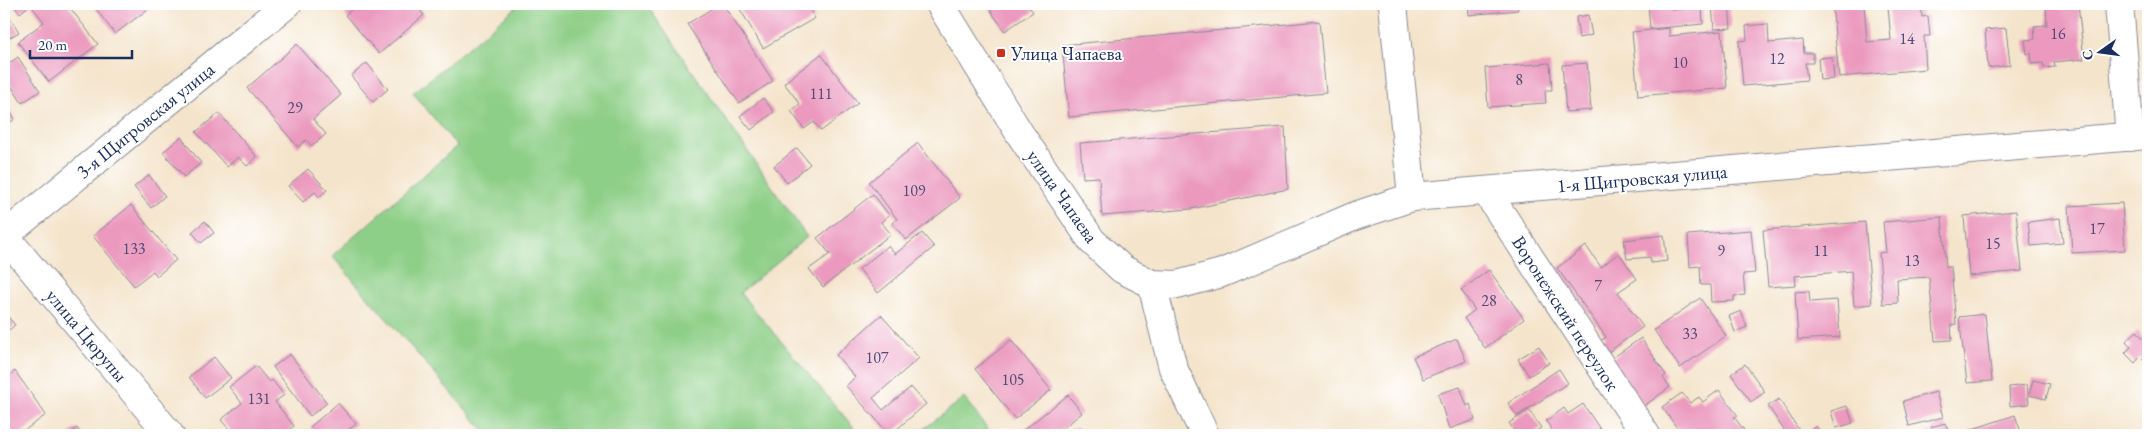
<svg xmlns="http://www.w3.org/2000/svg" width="2152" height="439" font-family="'EB Garamond',serif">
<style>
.green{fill:#8ecf87;stroke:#547f72}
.building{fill:#eb99be}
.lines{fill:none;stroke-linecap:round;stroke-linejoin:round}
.minor-casing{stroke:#888a94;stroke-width:30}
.tertiary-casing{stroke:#888a94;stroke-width:30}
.minor{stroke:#fff;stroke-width:28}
.tertiary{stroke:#fff;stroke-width:28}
.poi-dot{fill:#c8321e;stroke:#fff;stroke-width:2}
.labels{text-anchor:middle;stroke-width:4;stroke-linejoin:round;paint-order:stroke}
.number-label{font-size:16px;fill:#4f4a76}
.poi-label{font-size:19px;fill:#1b2f5e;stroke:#fff;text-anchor:start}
.street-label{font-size:19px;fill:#1b2f5e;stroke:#fff}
</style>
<rect width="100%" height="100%" fill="#fff"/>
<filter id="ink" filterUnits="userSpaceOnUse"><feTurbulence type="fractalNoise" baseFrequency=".02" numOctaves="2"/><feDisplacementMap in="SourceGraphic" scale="10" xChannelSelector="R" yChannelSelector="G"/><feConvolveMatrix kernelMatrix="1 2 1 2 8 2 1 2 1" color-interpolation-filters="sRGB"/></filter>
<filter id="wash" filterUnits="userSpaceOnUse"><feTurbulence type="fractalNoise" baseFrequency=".0096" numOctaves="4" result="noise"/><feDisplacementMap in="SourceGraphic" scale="20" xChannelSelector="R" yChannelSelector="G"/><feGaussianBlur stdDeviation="1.12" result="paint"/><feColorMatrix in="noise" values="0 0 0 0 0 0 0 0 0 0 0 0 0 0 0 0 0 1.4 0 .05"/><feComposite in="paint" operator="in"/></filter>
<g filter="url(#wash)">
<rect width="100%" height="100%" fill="#f4e4cb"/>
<path class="green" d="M520 4H646L807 237 740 293 860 435H488L332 256 457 146 413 93Z
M964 398 992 435H916Z"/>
<g id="blocks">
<path class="building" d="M12 4H29L30 5 20 13Z
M32 4H67L98 44 49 82 18 42 44 22 31 5Z
M92 4H150L152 6 115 34Z
M358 4H415L424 15 379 54 345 15Z
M719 4H723L773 81 739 103 687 24Z
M737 4H806L815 18 763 48Z
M986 4H1027L1033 12 1005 31Z
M1468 4H1517L1518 10 1469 15Z
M1648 4H1671L1672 10 1702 7 1703 24 1650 29Z
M1729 4 1731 28 1714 29 1712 5Z
M1832 4H1864L1867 42 1891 40 1888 7 1921 4 1922 17 1928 16 1930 36H1924L1926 69 1839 77Z
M2046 4H2078L2084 59 2054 62 2055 67 2044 68 2043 63 2032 64 2031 53 2027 54 2025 40 2035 39 2034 26 2047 25Z
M7 13 19 32 4 41V14Z
M1588 15 1592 35 1579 38 1576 17Z
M1319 21 1326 93 1069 117 1062 45Z
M1768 24 1769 43 1803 40 1804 53H1813V63H1805L1807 80 1743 86 1739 41 1747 40 1746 26Z
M1669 28V36L1722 31 1727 88 1638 96 1632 32Z
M2006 28 2010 65 1988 68 1985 30Z
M297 44 341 95 313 119 326 134 312 146 306 140 298 147 247 88Z
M821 54 858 103 821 131 814 122 804 129 791 111 800 104 784 83Z
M18 57 40 91 22 103 4 75V67Z
M1832 57 1834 79 1820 80 1818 58Z
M367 63 388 89 373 102 351 76Z
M1550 63 1552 90H1545L1546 103 1488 107 1485 68Z
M1587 63 1591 110 1566 112 1562 65Z
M763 98 774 112 751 130 740 116Z
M4 102 15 119 4 127Z
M219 113 257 157 247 166 238 157 227 167 196 132Z
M1285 127 1288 189 1191 209 1102 216 1099 177 1083 178 1080 143Z
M181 137 201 163 184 177 163 152Z
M918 143 960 198 906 240 892 223 897 219 869 182Z
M797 148 810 164 787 183 774 166Z
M308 169 327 190 319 197 315 192 303 202 288 186Z
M149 175 165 196 151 208 134 187Z
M873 194 889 215 881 222 891 234 823 287 809 269 830 254 817 238Z
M2122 203 2125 250 2072 253 2069 206Z
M131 205 176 260 157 276 153 271 134 286 93 236Z
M2016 211 2022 271 1969 276 1964 216Z
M1942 217 1946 267H1951L1956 324 1951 325 1952 340 1935 341 1929 277 1897 279 1898 303 1883 304 1879 253 1886 252 1883 222Z
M2060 218 2063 243 2031 246 2028 222Z
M205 221 214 233 201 243 192 232Z
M1865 222 1872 304 1854 306 1851 271 1795 276 1796 285 1768 287 1763 230Z
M1751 230 1755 273 1743 274 1745 295 1734 296V301L1711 302 1710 285H1701L1700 266 1690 267 1688 235Z
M922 233 934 247 878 293 859 269 888 246 895 254Z
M1664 235 1667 261 1651 263 1650 257 1627 259 1624 240Z
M1586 246 1601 267 1619 253 1637 279 1618 292 1643 327 1607 353 1599 342 1606 337 1557 268Z
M1489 270 1524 319 1485 348 1464 318 1475 310 1461 290Z
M1809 291 1810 302 1837 300 1840 337 1798 340 1795 292Z
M1700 298 1726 336 1680 368 1654 330Z
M1741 311 1747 327 1735 332 1729 316Z
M4 312 15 325 4 334Z
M1985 314 1992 381 1967 383 1959 317Z
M881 315 919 358 873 398 883 410 911 387 926 404 890 435 846 386 855 377 836 355Z
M2137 331 2145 340 2148 338V361L2146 363 2140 357 2135 363 2125 353 2131 347 2126 341Z
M1641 338 1666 375 1663 378 1670 387 1644 406 1611 359Z
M1457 339 1466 361 1423 379 1413 357Z
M1011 340 1051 390 1015 419 975 369Z
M1539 346 1549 363 1529 376 1518 359Z
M290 354 327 403 310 416 273 367Z
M214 357 231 378 205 398 189 377Z
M1745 364 1765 392 1751 402 1731 374Z
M256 366 269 382 272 380 284 395 275 402 294 426 283 435H234L221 420 242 403 229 387Z
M1559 369 1568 383 1517 416 1508 403Z
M15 371 46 415 18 435H4V380Z
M2033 380 2050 384 2046 399 2029 395Z
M2027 385 2029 404 2010 406 2009 387Z
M1460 387 1467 406 1470 404 1475 420 1449 429 1438 394Z
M1719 390 1738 416 1734 417 1744 430 1737 435H1682L1662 407 1682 393 1690 403 1699 397 1703 402Z
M1936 392 1943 417 1909 426 1903 401Z
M1068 395 1082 413 1054 435H1017Z
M1779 399 1802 435H1787L1768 406Z
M338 403 356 424 342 435H317L310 427Z
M1583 404 1604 435H1555L1546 421 1564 408 1568 414Z
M1847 406 1853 423 1836 428 1831 411Z
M1529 410 1541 428 1530 435H1517L1509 423Z
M2015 415 2022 435H1972L1970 430Z
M1945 423 1950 435H1920L1933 430 1931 427Z
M1816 426 1822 435H1803Z
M1076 427 1083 435H1066Z
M77 428 82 435H67Z
M2050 429 2060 435H2046Z"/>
</g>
</g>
<g filter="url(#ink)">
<use href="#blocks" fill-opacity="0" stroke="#888a94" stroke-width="1"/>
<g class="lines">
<defs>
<path id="minor" d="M1393 4 1412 197
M2119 4 2130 137
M1486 191 1646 435
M1152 284 1173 368 1205 435"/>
<path id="tertiary" d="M940 4 1020 134 1092 241 1122 269 1152 284 1177 285 1222 273 1355 216 1412 197 2148 135
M4 235 170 435
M4 236 287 4"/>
</defs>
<use href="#minor" class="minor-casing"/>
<use href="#tertiary" class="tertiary-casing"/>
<use href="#minor" class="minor"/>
<use href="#tertiary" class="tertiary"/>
</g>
</g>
<rect class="poi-dot" x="996" y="48" width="10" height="10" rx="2.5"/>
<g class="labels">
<g class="number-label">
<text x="2058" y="39">16</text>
<text x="1907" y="44">14</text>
<text x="1777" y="64">12</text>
<text x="1680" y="68">10</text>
<text x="1519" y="85">8</text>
<text x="821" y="99">111</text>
<text x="295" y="113">29</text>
<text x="914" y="196">109</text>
<text x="2097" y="234">17</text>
<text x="1993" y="249">15</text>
<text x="134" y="254">133</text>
<text x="1721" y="256">9</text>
<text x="1821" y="256">11</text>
<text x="1912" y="266">13</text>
<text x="1598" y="291">7</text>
<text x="1489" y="306">28</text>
<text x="1690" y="339">33</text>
<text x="877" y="363">107</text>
<text x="1013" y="385">105</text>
<text x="259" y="404">131</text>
</g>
<g class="poi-label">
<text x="1011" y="60">Улица Чапаева</text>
</g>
<g class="street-label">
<text transform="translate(145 120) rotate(-39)" y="7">3-я Щигровская улица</text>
<text transform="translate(1642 178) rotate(-5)" y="7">1-я Щигровская улица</text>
<text transform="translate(1063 196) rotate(55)" y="7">улица Чапаева</text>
<text transform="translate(1566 313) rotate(57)" y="7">Воронежский переулок</text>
<text transform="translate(87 335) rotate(50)" y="7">улица Цюрупы</text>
</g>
</g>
<rect width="2152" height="439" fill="none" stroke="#fff" stroke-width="20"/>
<g transform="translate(2100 52) rotate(256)" stroke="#ffffff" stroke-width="4" paint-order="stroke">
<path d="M0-4L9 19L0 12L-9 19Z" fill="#1b2f5e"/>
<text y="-8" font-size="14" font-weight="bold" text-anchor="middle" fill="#1b2f5e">С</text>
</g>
<path d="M30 50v8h102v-8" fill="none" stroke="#1b2f5e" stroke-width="2.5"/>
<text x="38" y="50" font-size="15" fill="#1b2f5e" stroke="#ffffff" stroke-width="4" paint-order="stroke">20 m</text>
</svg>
